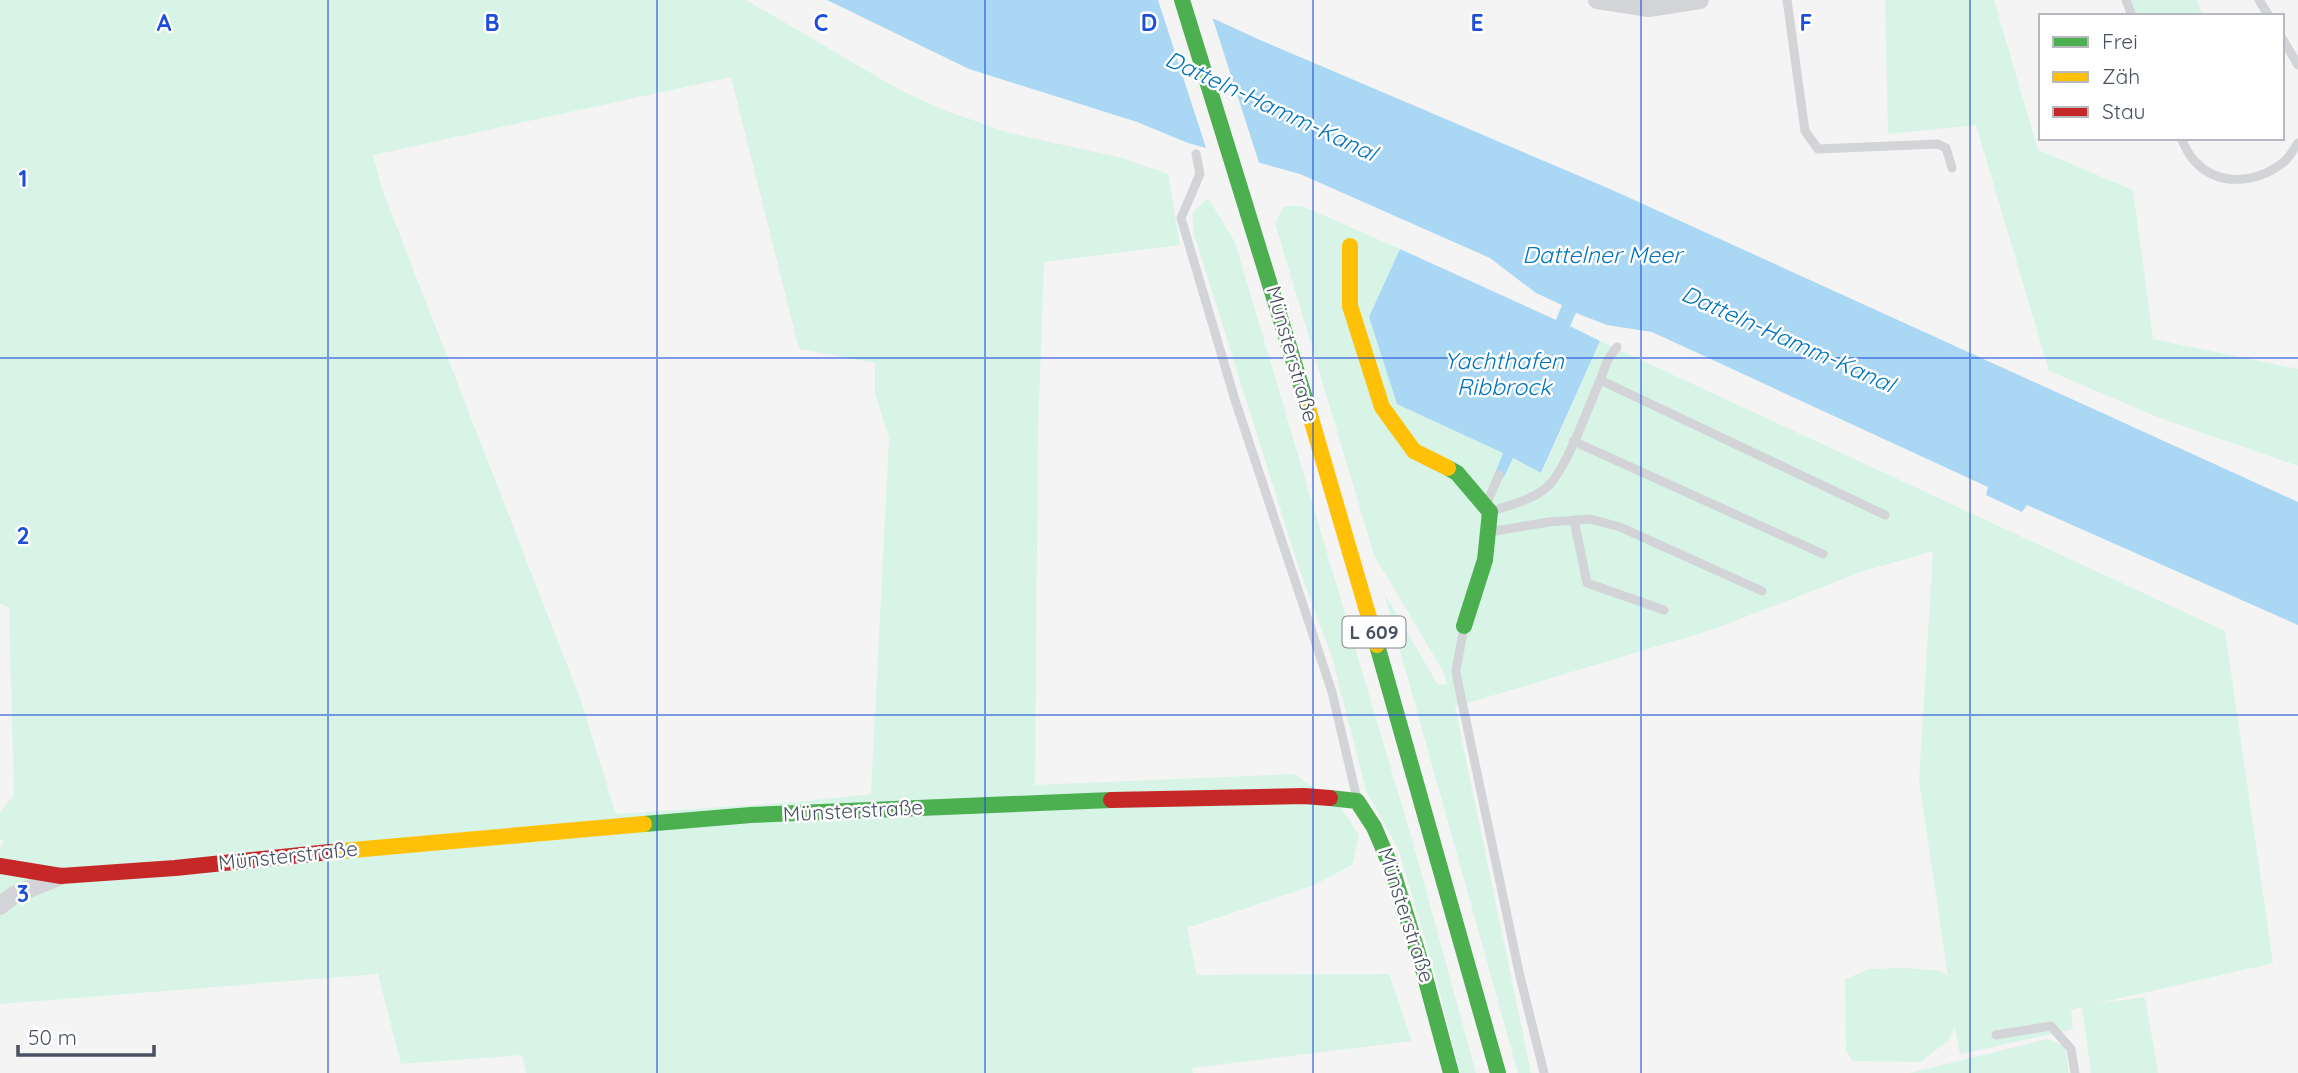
<svg xmlns="http://www.w3.org/2000/svg" width="2298" height="1073" font-family="Quicksand,sans-serif">
<style>
.green{fill:#d7f4e7;fill-rule:evenodd}
.water{fill:#aad7f4}
.pier{fill:#f4f4f4}
.lines{fill:none;stroke-linecap:round;stroke-linejoin:round}
.lane{stroke:#d2d4d7;stroke-width:9}
.street{stroke:#d2d4d7;stroke-width:18}
.fast{stroke:#4caf50;stroke-width:16}
.slow{stroke:#ffc107;stroke-width:16}
.jam{stroke:#c62828;stroke-width:16}
.grid{fill:none;stroke:#1d4ed8;stroke-width:2;stroke-opacity:0.55}
.labels{text-anchor:middle;stroke-width:5;stroke-linejoin:round;paint-order:stroke}
.shield{fill:#fff;stroke:#7f8591;stroke-width:2}
.shield-label{font-size:19px;font-weight:bold;fill:#485162}
.street-label{font-size:21px;fill:#485162;stroke:#fff}
.water-label{font-size:23px;font-style:italic;fill:#0174bd;stroke:#fff}
.grid-label{font-size:23px;text-anchor:middle;font-weight:bold;fill:#1d4ed8;stroke:#fff;stroke-width:5;stroke-linejoin:round;paint-order:stroke}
</style>
<rect width="100%" height="100%" fill="#f4f4f4"/>
<path class="green" d="M0 0H746L898 89 941 109 1009 133 1122 158 1168 174 1180 245 1044 262 1038 431 1035 785 1294 774 1339 805 1359 835 1352 865 1312 886 1187 928 1197 975 1389 974 1412 1041 1192 1068 1193 1073H526L522 1055 401 1064 378 974 0 1004V848L4 841 0 840V812L14 795 9 608 0 603ZM731 77 799 349 875 363V393L889 438 871 794 797 802 616 814 581 701 382 189 373 155Z
M1885 0H1994L2038 150 2133 190 2153 339 2298 369V466L2160 418 2049 371 1976 125 1888 134Z
M2128 0H2197L2203 16H2134Z
M1208 198 1235 242 1415 850 1476 1073H1460L1435 973 1398 848 1366 791 1332 657 1298 565 1194 234 1192 213Z
M1284 206H1302L1400 249 1370 317 1503 453 1495 472 1512 458 1542 473 1600 341 2225 631 2273 963 2095 1004 2145 997 2158 1073H2091L2082 1007 2071 1010 2073 1029 1960 1054 1955 1028 1948 1041 1920 1062 1853 1061 1846 1051 1845 979 1870 969 1905 968 1941 971 1948 977 1919 780 1933 551 1861 572 1714 629 1455 707 1531 1073H1518L1384 593 1438 685 1447 684 1444 673 1374 555 1275 223Z
M2048 1039 2065 1047 2069 1073H1910Z"/>
<path class="water" d="M827 0H1173L1260 40 1610 189 2298 502V625L2027 505 2022 512 1986 495 1988 487 1652 332 1607 325 1576 313 1570 326 1600 341 1541 473 1513 458 1504 477 1495 473 1503 453 1397 404 1369 317 1400 249 1556 320 1562 305 1536 293 1490 258 1300 174 1188 143 1137 122 969 69Z"/>
<path class="pier" d="M1158 0H1181L1211 13 1260 166 1207 151Z"/>
<g class="lines">
<path class="lane" d="M1787 0 1805 131 1818 149 1938 144 1946 148 1952 168
M2126 0 2132 16
M2259 0 2269 16
M2282 38 2298 65
M2181 138C2184 144 2187 152 2192 158 2216 188 2257 184 2285 161 2290 156 2294 149 2298 143
M1196 154 1200 174 1181 218 1235 400 1332 692 1357 799
M1600 380 1885 515
M1573 441 1823 554
M1486 505 1499 475
M1492 511C1511 505 1537 499 1551 483 1568 463 1587 411 1598 385 1606 368 1604 362 1617 347
M1574 520 1587 583 1664 610
M1489 532 1549 522 1590 519 1620 527 1762 591
M1464 627 1456 670 1457 678 1519 972 1544 1073
M1996 1035 2051 1026 2071 1049 2075 1073"/>
<path class="street" d="M1597 0 1649 8 1700 0
M0 906 14 895 61 876"/>
<path class="fast" d="M1182 0 1308 408
M1448 468 1457 473 1490 512 1485 560 1464 626
M1377 645 1498 1073
M1330 798 1357 801 1374 827 1392 869 1424 973 1451 1073
M644 824 751 815 1111 800"/>
<path class="slow" d="M1350 246V306L1382 407 1414 451 1448 468
M1308 408 1377 645
M330 852 644 824"/>
<path class="jam" d="M1111 800 1304 796 1330 798
M0 866 61 876 175 868 330 852"/>
</g>
<path class="grid" d="M328 0V1073M657 0V1073M985 0V1073M1313 0V1073M1641 0V1073M1970 0V1073M0 358H2298M0 715H2298"/>
<g class="labels">
<rect class="shield" x="1342.5" y="616.5" width="63" height="31" rx="5"/>
<g class="shield-label">
<text x="1374" y="639">L 609</text>
</g>
<g class="street-label">
<text transform="translate(1292 354) rotate(74)" y="7">Münsterstraße</text>
<text transform="translate(853 811) rotate(-3)" y="7">Münsterstraße</text>
<text transform="translate(288 856) rotate(-6)" y="7">Münsterstraße</text>
<text transform="translate(1406 915) rotate(72)" y="7">Münsterstraße</text>
</g>
<g class="water-label">
<text transform="translate(1271 106) rotate(25)" y="8">Datteln-Hamm-Kanal</text>
<text x="1602" y="263">Dattelner Meer</text>
<text transform="translate(1788 339) rotate(24)" y="8">Datteln-Hamm-Kanal</text>
<text x="1504" y="369">Yachthafen<tspan x="1504" dy="26">Ribbrock</tspan></text>
</g>
</g>
<g class="grid-label">
<text x="164" y="31">A</text>
<text x="492" y="31">B</text>
<text x="821" y="31">C</text>
<text x="1149" y="31">D</text>
<text x="1477" y="31">E</text>
<text x="1806" y="31">F</text>
<text x="23" y="187">1</text>
<text x="23" y="544">2</text>
<text x="23" y="902">3</text>
</g>
<rect x="2039" y="14" width="245" height="126" fill="#ffffff" stroke="#b6b9c0" stroke-width="2"/>
<rect x="2053" y="37" width="35" height="10" fill="#4caf50" stroke="#b6b9c0" stroke-width="2"/>
<text x="2102" y="49" font-size="21" fill="#485162">Frei</text>
<rect x="2053" y="72" width="35" height="10" fill="#ffc107" stroke="#b6b9c0" stroke-width="2"/>
<text x="2102" y="84" font-size="21" fill="#485162">Zäh</text>
<rect x="2053" y="107" width="35" height="10" fill="#c62828" stroke="#b6b9c0" stroke-width="2"/>
<text x="2102" y="119" font-size="21" fill="#485162">Stau</text>
<path d="M18 1045v10h136v-10" fill="none" stroke="#485162" stroke-width="3.5"/>
<text x="28" y="1045" font-size="21" fill="#485162" stroke="#ffffff" stroke-width="5" paint-order="stroke">50 m</text>
</svg>
